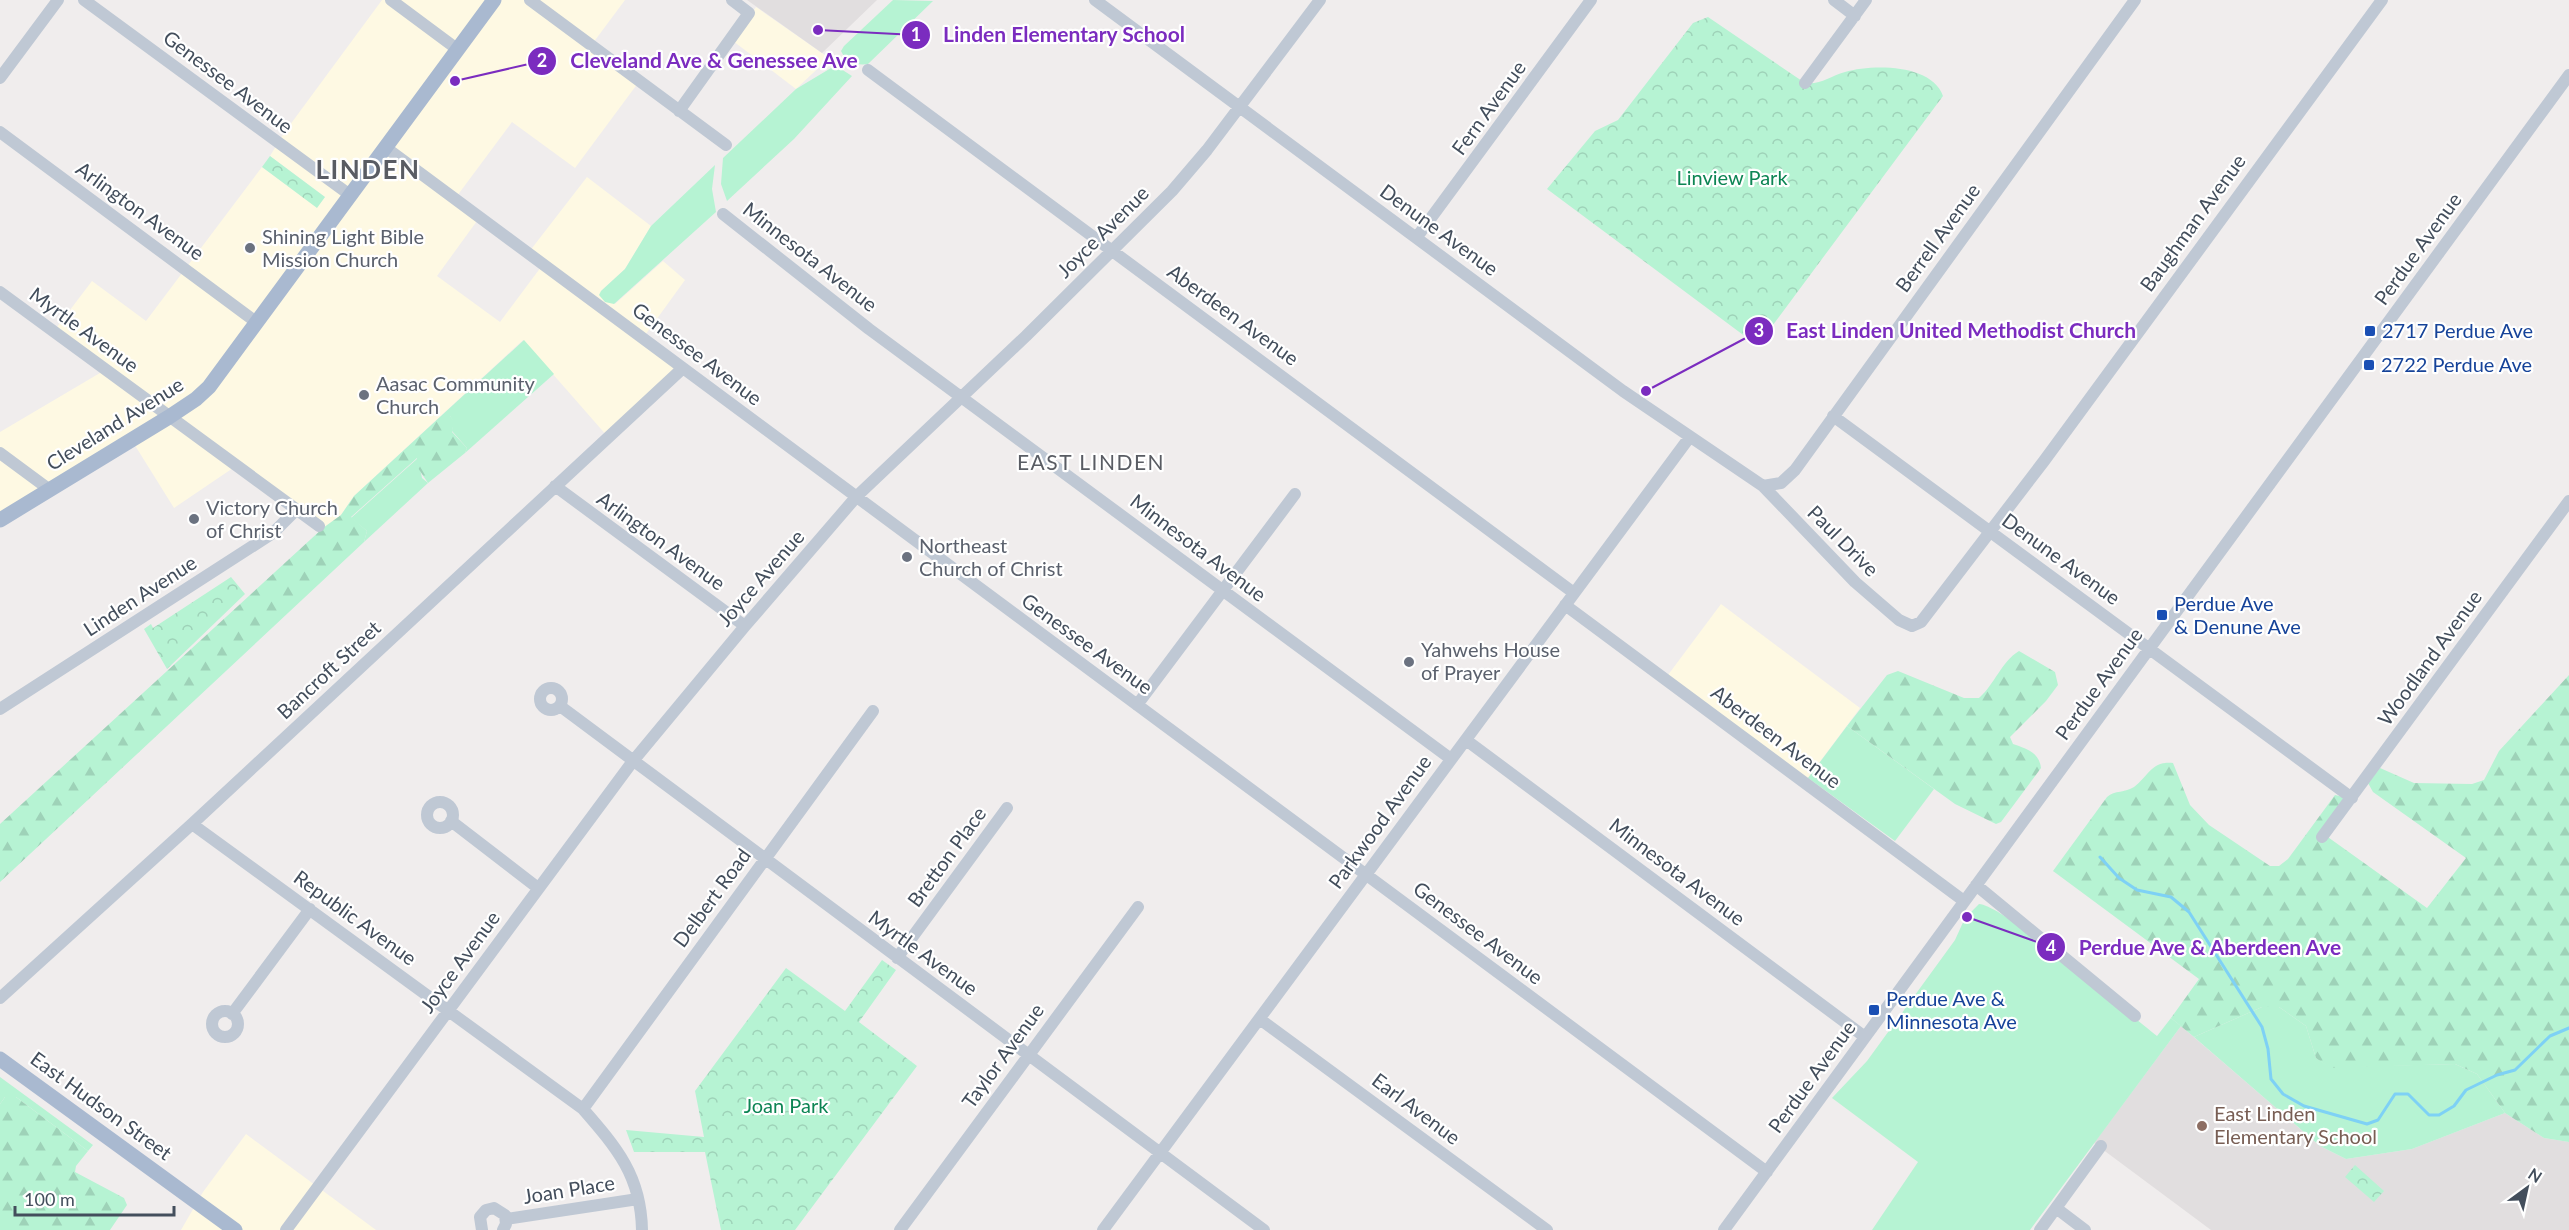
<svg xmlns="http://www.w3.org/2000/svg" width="2569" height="1230" font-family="Lato,sans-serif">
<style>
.commercial{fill:#fef9e3}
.education{fill:#e1dedf}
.grass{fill:#b6f3d3}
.forest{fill:url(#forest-firs)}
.park{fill:url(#park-crowns)}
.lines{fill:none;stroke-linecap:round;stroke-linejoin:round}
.stream{stroke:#7ed1f5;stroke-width:3}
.minor{stroke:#bfc8d4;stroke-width:12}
.major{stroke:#a9b9d0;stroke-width:15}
.worship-dot{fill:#6b7280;stroke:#fff;stroke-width:2}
.transit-dot{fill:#1a4fb4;stroke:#fff;stroke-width:2}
.education-dot{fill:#8d6e63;stroke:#fff;stroke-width:2}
.labels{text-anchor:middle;stroke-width:4.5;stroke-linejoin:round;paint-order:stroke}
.street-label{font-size:20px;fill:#434e5c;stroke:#fff}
.park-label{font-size:20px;fill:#0d8554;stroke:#fff}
.worship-label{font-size:20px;fill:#5b616d;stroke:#fff;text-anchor:start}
.transit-label{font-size:20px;fill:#164399;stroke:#fff;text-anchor:start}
.education-label{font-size:20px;fill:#785e54;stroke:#fff;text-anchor:start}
.neighbourhood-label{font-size:21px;letter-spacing:1.5px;fill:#595c63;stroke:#fff}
.district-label{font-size:26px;font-weight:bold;letter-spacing:1.5px;fill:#595c63;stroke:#fff}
.leader{fill:none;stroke:#7b2cbf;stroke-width:2}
.callout-dot{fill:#7b2cbf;stroke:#fff;stroke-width:2}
.mark-label{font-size:18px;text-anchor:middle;font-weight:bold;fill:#fff}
.callout-label{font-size:21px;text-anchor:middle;font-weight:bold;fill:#7b2cbf;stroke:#fff;stroke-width:4.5;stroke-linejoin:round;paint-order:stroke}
</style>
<defs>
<pattern id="forest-firs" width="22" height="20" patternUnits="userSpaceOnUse" patternTransform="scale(1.5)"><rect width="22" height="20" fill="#b6f3d3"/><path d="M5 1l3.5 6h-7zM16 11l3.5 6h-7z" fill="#9ed2b8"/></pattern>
<pattern id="park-crowns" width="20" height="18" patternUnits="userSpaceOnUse" patternTransform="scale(1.5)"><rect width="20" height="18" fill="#b6f3d3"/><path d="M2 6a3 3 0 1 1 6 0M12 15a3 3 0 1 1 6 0" fill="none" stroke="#9ed2b8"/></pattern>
</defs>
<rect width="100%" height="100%" fill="#f0eded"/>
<path class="commercial" d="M382 0H625L593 43 641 79 575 168 512 122 457 196 482 214 437 276 500 322 544 263 529 252 587 177 651 226 625 269 601 291 615 304 663 261 685 280 643 338 681 366 608 437 523 340 354 496 341 515 323 528 236 466 174 508 131 439 0 522V432L105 370 54 331 92 281 146 321 262 167 317 207 325 197 270 156 284 133Z
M756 7 829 58 796 89 733 41Z
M1721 604 1860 708 1804 783 1665 679Z
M246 1134 376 1230H181L203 1192Z"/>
<path class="education" d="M747 0H877L822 53Z
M2181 1026 2320 1146 2346 1159 2412 1149 2505 1113 2544 1138 2569 1142V1230H2211L2094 1143Z"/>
<path class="grass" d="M893 0 933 1 868 64C857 66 846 62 841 51L844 46Z
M831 68 841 69 852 76 794 139 727 201 721 184 723 158 796 89Z
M715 165 712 189 716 212 614 304 605 302 599 295 601 291 625 269 651 226Z
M524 340 554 374 465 453 467 448 452 431 453 421 450 416H441Z
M418 458 422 478 428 483 364 542 367 531 351 518Z
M1847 726 1934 789 1895 841 1808 778Z
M1979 904C2006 906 2126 1012 2157 1036L2171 1018 2181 1026 2030 1230H1872L1918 1162 1832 1098 1867 1061 1955 940 1965 918Z
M2262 1007H2279L2306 1026 2316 1058 2330 1067 2455 1064 2477 1074 2505 1113 2412 1149 2346 1159 2320 1146 2194 1037Z
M0 1077 93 1145 88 1151 16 1097H5L0 1104Z"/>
<path class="forest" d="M441 416H450L454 421 452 432 467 448 465 453 428 483 418 468 417 458 351 517 367 531 364 542 0 882V824L323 528 341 515 354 496Z
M2019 651 2055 672 2058 685 2046 701 2010 737 2013 744C2027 749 2039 752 2041 768L2001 822 1996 824 1955 804 1847 726 1887 675 1898 671 1964 698H1979C1995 684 2001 662 2019 651Z
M2569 675V1142L2544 1138 2505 1113 2477 1074 2455 1064 2330 1068 2316 1058 2306 1026 2279 1007H2262L2194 1037 2171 1018 2199 979 2053 871 2107 797C2115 790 2125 793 2134 787 2149 776 2151 761 2173 763L2190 805 2209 825 2270 866H2279L2288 859 2335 795 2344 797 2325 835 2427 908 2466 858 2373 792 2368 783 2380 768 2414 783 2472 784 2484 780 2499 751Z
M5 1097H16L88 1151 76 1166 75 1172 124 1198 127 1205 110 1230H0V1104Z"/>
<path class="park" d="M1708 17 1805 83C1821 85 1830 76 1845 72 1873 64 1932 64 1943 96L1764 337 1750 340 1547 189 1595 131 1618 120 1693 23Z
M270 156 325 197 317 208 262 167Z
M231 577 245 594 167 669 144 629 151 624 153 628Z
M882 960 896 970 859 1022 917 1066 795 1230H721L705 1152H634L626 1130 704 1137 695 1091 786 968 845 1011Z
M2355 1165 2384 1191 2374 1202 2345 1177Z"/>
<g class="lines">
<path class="stream" d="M2100 857 2119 878 2137 890 2171 897 2189 912 2262 1027 2268 1049 2271 1079 2283 1094 2304 1106 2367 1124 2378 1120 2395 1094H2408L2429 1115H2439L2454 1106 2466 1090 2497 1075 2515 1070 2550 1036 2569 1028"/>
<path class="minor" d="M84 0 350 195
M391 0 457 49
M530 0 726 145
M1095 0 1623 391 1763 486 1855 582 1899 620 1912 626 1921 622 2044 461 2382 0
M1834 0 1855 16
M868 70 1574 593
M0 78 58 0
M1805 83 1866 0
M679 111 749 13 732 0
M0 132 256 322
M385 147 1767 1172
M723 214 869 329 1451 759
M1417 237 1591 0
M0 292 319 526
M1833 416 2352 798
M0 453 50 490
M555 486 745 626
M1763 486 1781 483 1795 470 2135 0
M1565 605 1964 901
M540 699a11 11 0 1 1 22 0a11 11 0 1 1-22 0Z
M1137 705 1295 494
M560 706 1264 1230
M0 709 273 533 296 510
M1466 740 1865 1037
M427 815a13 13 0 1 1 26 0a13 13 0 1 1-26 0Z
M451 821 538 888
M192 824 583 1109C617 1148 641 1176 642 1230
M2322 837 2569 501
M1976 885 2135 1016
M897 958 1007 808
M0 998 192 824 683 368
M212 1024a13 13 0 1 1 26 0a13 13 0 1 1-26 0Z
M232 1014 310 909
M1261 1020 1547 1230
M583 1109 873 711
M2056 1208 2085 1230
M506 1219 638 1199
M286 1230 633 761 745 626 857 496 1026 336 1172 191 1207 150 1320 0
M482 1230 480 1217 486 1210 494 1208 505 1215 506 1224 503 1230
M900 1230 1138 907
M1103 1230 1689 438
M1724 1230 2569 75
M2040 1230 2101 1146"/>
<path class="major" d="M0 520 169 417 196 399 209 387 494 0
M0 1059 235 1230"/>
</g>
<g class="worship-dot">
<circle cx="250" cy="248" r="6"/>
<circle cx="364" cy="395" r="6"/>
<circle cx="194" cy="519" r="6"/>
<circle cx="907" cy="557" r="6"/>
<circle cx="1409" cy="662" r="6"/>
</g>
<g class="transit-dot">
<rect x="2364" y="325" width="12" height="12" rx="3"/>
<rect x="2363" y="359" width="12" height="12" rx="3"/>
<rect x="2156" y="609" width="12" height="12" rx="3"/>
<rect x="1868" y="1004" width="12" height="12" rx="3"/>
</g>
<circle class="education-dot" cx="2202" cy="1126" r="6"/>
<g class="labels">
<g class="street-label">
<text transform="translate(228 82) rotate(37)" y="7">Genessee Avenue</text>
<text transform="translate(1489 108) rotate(-54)" y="7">Fern Avenue</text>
<text transform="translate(140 211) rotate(36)" y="7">Arlington Avenue</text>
<text transform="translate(2193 223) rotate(-54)" y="7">Baughman Avenue</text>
<text transform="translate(1439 230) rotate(36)" y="7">Denune Avenue</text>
<text transform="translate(1103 232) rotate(-45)" y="7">Joyce Avenue</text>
<text transform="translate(1938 238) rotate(-54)" y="7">Berrell Avenue</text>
<text transform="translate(2418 249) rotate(-54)" y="7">Perdue Avenue</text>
<text transform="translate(810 257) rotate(38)" y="7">Minnesota Avenue</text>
<text transform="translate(1233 315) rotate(36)" y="7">Aberdeen Avenue</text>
<text transform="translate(84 330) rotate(36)" y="7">Myrtle Avenue</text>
<text transform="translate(697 354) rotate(37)" y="7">Genessee Avenue</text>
<text transform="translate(115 424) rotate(-32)" y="7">Cleveland Avenue</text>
<text transform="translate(661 541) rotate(36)" y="7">Arlington Avenue</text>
<text transform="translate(1843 541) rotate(45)" y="7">Paul Drive</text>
<text transform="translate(1198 548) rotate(37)" y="7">Minnesota Avenue</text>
<text transform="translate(2061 559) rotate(36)" y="7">Denune Avenue</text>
<text transform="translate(761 578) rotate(-49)" y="7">Joyce Avenue</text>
<text transform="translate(140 596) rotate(-33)" y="7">Linden Avenue</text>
<text transform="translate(1087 644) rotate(36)" y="7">Genessee Avenue</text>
<text transform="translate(2430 658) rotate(-54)" y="7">Woodland Avenue</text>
<text transform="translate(329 670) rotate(-43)" y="7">Bancroft Street</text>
<text transform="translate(2099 684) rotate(-54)" y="7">Perdue Avenue</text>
<text transform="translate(1776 737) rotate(37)" y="7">Aberdeen Avenue</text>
<text transform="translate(1380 822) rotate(-54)" y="7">Parkwood Avenue</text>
<text transform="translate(947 857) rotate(-54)" y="7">Bretton Place</text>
<text transform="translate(1677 872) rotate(37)" y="7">Minnesota Avenue</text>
<text transform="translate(712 898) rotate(-54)" y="7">Delbert Road</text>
<text transform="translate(355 918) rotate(36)" y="7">Republic Avenue</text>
<text transform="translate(1478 933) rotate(37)" y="7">Genessee Avenue</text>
<text transform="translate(923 953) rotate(36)" y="7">Myrtle Avenue</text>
<text transform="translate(460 962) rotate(-54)" y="7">Joyce Avenue</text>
<text transform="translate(1003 1056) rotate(-54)" y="7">Taylor Avenue</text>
<text transform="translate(1812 1077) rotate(-54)" y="7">Perdue Avenue</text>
<text transform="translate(101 1106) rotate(36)" y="7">East Hudson Street</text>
<text transform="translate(1416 1109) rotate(37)" y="7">Earl Avenue</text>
<text transform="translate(569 1190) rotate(-9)" y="7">Joan Place</text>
</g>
<g class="park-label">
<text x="1732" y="185">Linview Park</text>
<text x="786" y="1113">Joan Park</text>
</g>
<g class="worship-label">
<text x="262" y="244">Shining Light Bible<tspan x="262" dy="23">Mission Church</tspan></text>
<text x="376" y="391">Aasac Community<tspan x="376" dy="23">Church</tspan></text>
<text x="206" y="515">Victory Church<tspan x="206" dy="23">of Christ</tspan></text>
<text x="919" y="553">Northeast<tspan x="919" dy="23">Church of Christ</tspan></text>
<text x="1421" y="657">Yahwehs House<tspan x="1421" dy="23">of Prayer</tspan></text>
</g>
<g class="transit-label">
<text x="2382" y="338">2717 Perdue Ave</text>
<text x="2381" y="372">2722 Perdue Ave</text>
<text x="2174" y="611">Perdue Ave<tspan x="2174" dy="23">&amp; Denune Ave</tspan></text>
<text x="1886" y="1006">Perdue Ave &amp;<tspan x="1886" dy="23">Minnesota Ave</tspan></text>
</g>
<g class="education-label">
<text x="2214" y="1121">East Linden<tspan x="2214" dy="23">Elementary School</tspan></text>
</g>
<g class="neighbourhood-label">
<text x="1091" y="470">EAST LINDEN</text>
</g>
<g class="district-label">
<text x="368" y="179">LINDEN</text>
</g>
</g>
<path class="leader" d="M818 30L916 35M455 81L542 61M1646 391L1759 331M1967 917L2051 947"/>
<g class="callout-dot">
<circle cx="818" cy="30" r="6"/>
<circle cx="455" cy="81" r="6"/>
<circle cx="1646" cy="391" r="6"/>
<circle cx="1967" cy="917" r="6"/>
<circle cx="916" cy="35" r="15"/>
<circle cx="542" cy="61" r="15"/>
<circle cx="1759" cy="331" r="15"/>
<circle cx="2051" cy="947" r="15"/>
</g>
<g class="mark-label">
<text x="916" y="41">1</text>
<text x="542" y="67">2</text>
<text x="1759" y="337">3</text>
<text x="2051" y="954">4</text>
</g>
<g class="callout-label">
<text x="1064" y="42">Linden Elementary School</text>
<text x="714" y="68">Cleveland Ave &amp; Genessee Ave</text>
<text x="1961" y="338">East Linden United Methodist Church</text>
<text x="2210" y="955">Perdue Ave &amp; Aberdeen Ave</text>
</g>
<g transform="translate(2527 1188) rotate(33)" stroke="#ffffff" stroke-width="4.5" paint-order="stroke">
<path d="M0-4.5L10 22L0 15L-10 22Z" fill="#434e5c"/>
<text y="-9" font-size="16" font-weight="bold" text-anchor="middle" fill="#434e5c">N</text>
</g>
<path d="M15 1206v9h159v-9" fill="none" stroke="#434e5c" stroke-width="3"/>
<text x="24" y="1206" font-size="18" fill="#434e5c" stroke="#ffffff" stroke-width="4.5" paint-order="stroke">100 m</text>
</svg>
